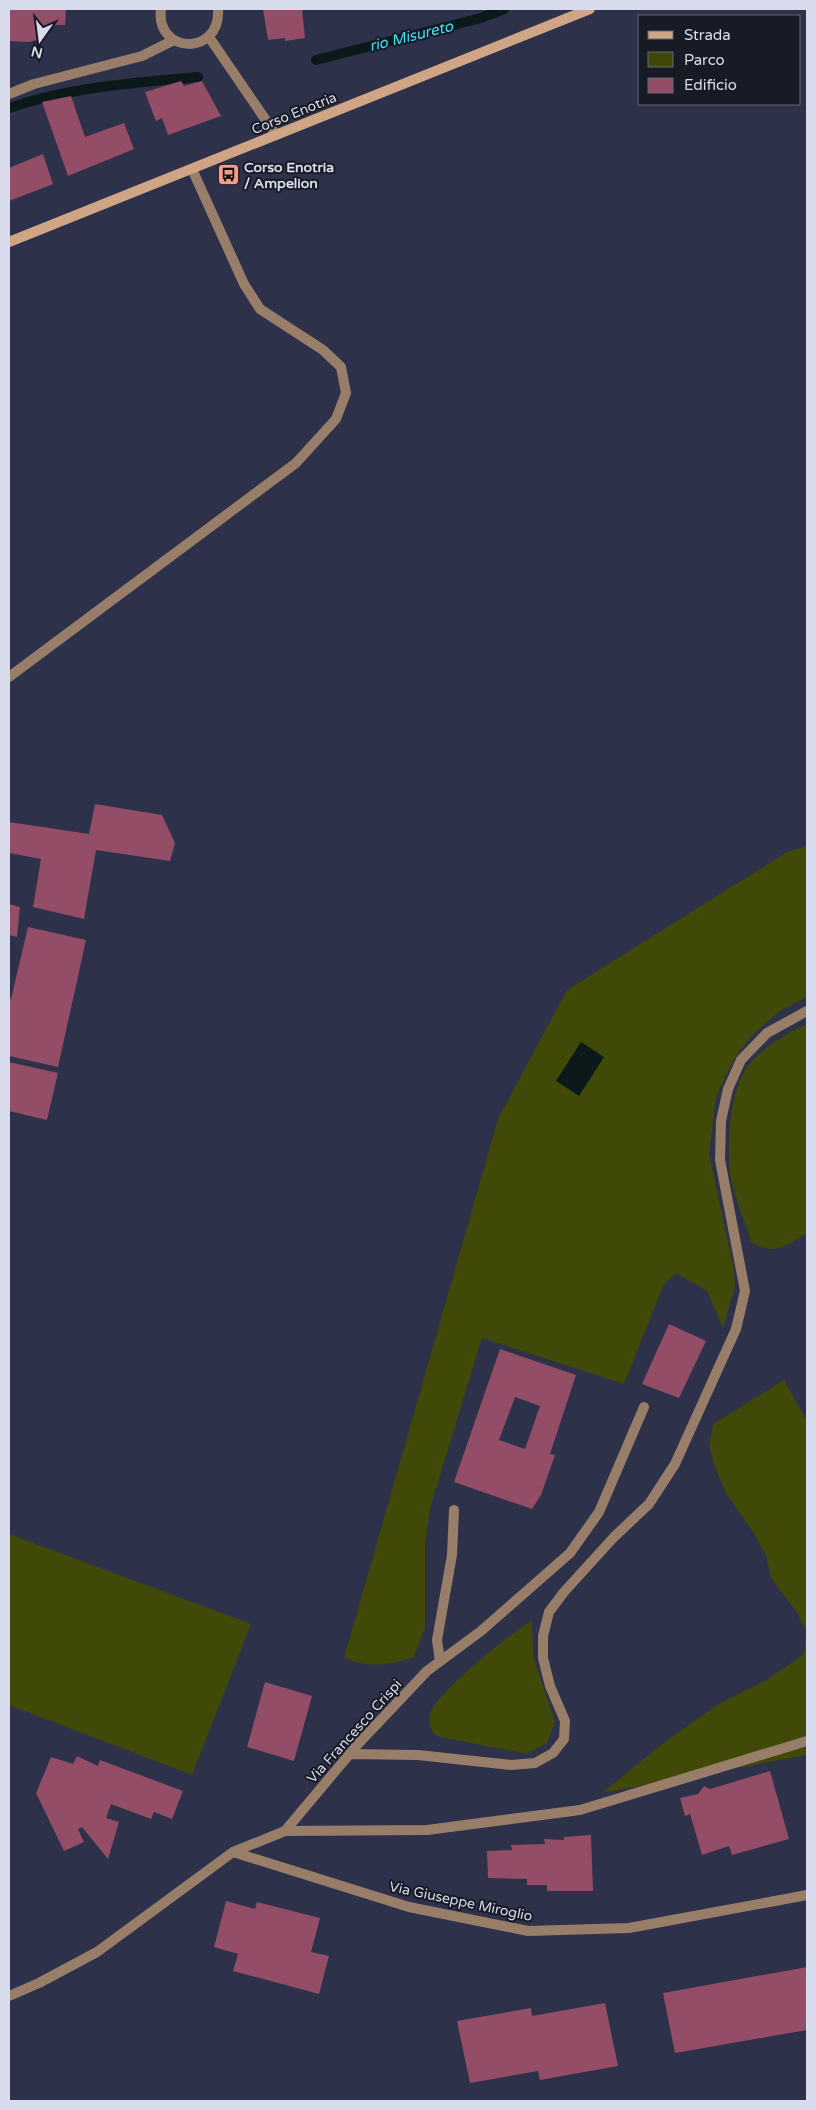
<svg xmlns="http://www.w3.org/2000/svg" width="816" height="2110" font-family="'Varela Round',sans-serif">
<style>
.green{fill:#414909}
.water{fill:#0b191b}
.lines{fill:none;stroke-linecap:round;stroke-linejoin:round}
.stream{stroke:#0b191b;stroke-width:10}
.building{fill:#934d67;fill-rule:evenodd}
.lane{stroke:#987d69;stroke-width:10}
.street{stroke:#987d69;stroke-width:10}
.secondary{stroke:#d0a585;stroke-width:10}
.labels{text-anchor:middle;stroke-width:4;stroke-linejoin:round;paint-order:stroke}
.street-label{font-size:14px;fill:#d7dbeb;stroke:#181a25}
.poi-label{font-size:14px;font-weight:bold;fill:#d7dbeb;stroke:#181a25;text-anchor:start}
.water-label{font-size:15px;font-style:italic;fill:#40dff1;stroke:#181a25}
</style>
<rect width="100%" height="100%" fill="#2d314a"/>
<path class="green" d="M807 846V997L780 1011 751 1036 733 1061 716 1097 709 1154 734 1270 735 1286 723 1328 707 1291 676 1273 664 1284 624 1384 482 1338 430 1508 425 1545V1627L414 1657C386 1666 372 1668 344 1658L498 1119 567 990 787 852Z
M807 1024V1233C786 1245 775 1257 751 1242 745 1222 733 1193 730 1173 727 1141 729 1088 751 1062 766 1046 787 1033 807 1024Z
M784 1380 807 1421V1755L602 1793 666 1741 720 1703 766 1680 803 1655 807 1632 796 1611 771 1578 766 1556 755 1535 726 1493 716 1470 709 1447 713 1424Z
M9 1534 251 1624 192 1775 9 1705Z
M532 1620 533 1656 555 1722 547 1743 527 1754 436 1736C430 1730 428 1720 431 1711 441 1689 510 1634 532 1620Z"/>
<path class="water" d="M581 1042 604 1057 579 1096 556 1081Z"/>
<g class="lines">
<path class="stream" d="M316 60 481 18 504 9
M9 108C70 87 134 83 198 77"/>
</g>
<path class="building" d="M9 9H66L65 25H44V38L29 42 9 41Z
M263 9H302L305 38 285 41V38L268 40Z
M181 81 184 86 202 81 221 116 168 135 162 118 156 121 145 92Z
M71 96 85 137 124 123 134 149 68 176 42 102Z
M43 154 53 184 9 201V168Z
M95 804 162 815 175 843 170 861 96 850 84 919 33 907 41 859 9 853V822L89 834Z
M9 904 20 907 17 937 9 935Z
M28 927 86 940 58 1067 9 1056V998L11 999Z
M9 1062 58 1073 47 1120 9 1111Z
M669 1324 706 1341 679 1398 642 1384Z
M500 1349 576 1375 550 1454 555 1455 541 1495 532 1509 454 1482ZM515 1397 540 1406 525 1449 499 1440Z
M265 1682 312 1696 294 1761 247 1747Z
M77 1756 98 1766 100 1760 183 1791 172 1819 154 1812 151 1819 111 1804 106 1818 119 1822 108 1859 82 1827 78 1829 84 1842 64 1851 36 1793 51 1757 73 1764Z
M770 1771 789 1839 732 1855 729 1846 702 1855 690 1814 685 1816 680 1798 698 1794 704 1786 710 1789Z
M591 1835 593 1891H547V1885H527V1879L488 1878 487 1851 512 1850 511 1845 545 1844 544 1839 564 1840V1837Z
M226 1901 255 1909 257 1902 320 1918 311 1952 329 1956 319 1994 233 1971 238 1954 214 1947Z
M807 1967V2030L675 2053 663 1993Z
M605 2003 618 2066 540 2080 538 2071 470 2083 457 2021 531 2008 532 2016Z"/>
<g class="lines">
<path class="lane" d="M9 677 296 463 336 419 346 393 341 367 323 350 260 309 244 284 192 169
M440 1661 437 1640 452 1555 454 1510
M349 1754 418 1755 511 1765 535 1763 553 1753 564 1739 565 1721 550 1686 543 1658V1636L549 1612 564 1592 614 1537 649 1504 675 1464 736 1329 745 1291 720 1160 721 1121 728 1089 741 1060 767 1033 807 1011
M285 1831 358 1744 427 1671 481 1631 570 1553 599 1512 644 1407
M285 1831 427 1830 580 1810 807 1741"/>
<path class="street" d="M161 9C155 54 221 57 218 9
M209 37 276 135
M9 94 34 84 142 56 174 40
M233 1852 409 1907 528 1931 629 1928 807 1895
M9 1996 39 1983 97 1952 233 1852 285 1831"/>
<path class="secondary" d="M9 242 590 9"/>
</g>
<defs>
<symbol id="bus-square" viewBox="-11 -11 22 22"><rect x="-9" y="-9" width="18" height="18" rx="4" fill="#f49e8a" stroke="#181a25"/><path d="M-5-6H5V4H4V6H2V4H-2V6H-4V4H-5ZM-3.5-4V0h7V-4ZM-3.5 1.2v1.5H-2V1.2ZM2 1.2v1.5H3.5V1.2Z" fill="#111"/></symbol>
</defs>
<g fill-rule="evenodd">
<use href="#bus-square" x="216" y="162" width="25" height="25"/>
</g>
<g class="labels">
<g class="street-label">
<text transform="translate(294 113) rotate(-22)" y="5">Corso Enotria</text>
<text transform="translate(354 1731) rotate(-48)" y="5">Via Francesco Crispi</text>
<text transform="translate(461 1901) rotate(12)" y="5">Via Giuseppe Miroglio</text>
</g>
<g class="poi-label">
<text x="244" y="172">Corso Enotria<tspan x="244" dy="16">/ Ampelion</tspan></text>
</g>
<g class="water-label">
<text transform="translate(411 36) rotate(-14)" y="5">rio Misureto</text>
</g>
</g>
<rect width="816" height="2110" fill="none" stroke="#d7dbeb" stroke-width="20"/>
<rect x="638" y="15" width="162" height="90" fill="#181a25" stroke="#646774"/>
<rect x="648" y="31" width="25" height="8" fill="#d0a585" stroke="#646774"/>
<text x="684" y="40" font-size="15" fill="#d7dbeb">Strada</text>
<rect x="648" y="52" width="25" height="15" fill="#414909" stroke="#646774"/>
<text x="684" y="65" font-size="15" fill="#d7dbeb">Parco</text>
<rect x="648" y="78" width="25" height="15" fill="#934d67" stroke="#646774"/>
<text x="684" y="90" font-size="15" fill="#d7dbeb">Edificio</text>
<g transform="translate(40 40) rotate(194)" stroke="#181a25" stroke-width="4" paint-order="stroke">
<path d="M0-4L9 19L0 12L-9 19Z" fill="#d7dbeb"/>
<text y="-8" font-size="14" font-weight="bold" text-anchor="middle" fill="#d7dbeb">N</text>
</g>
</svg>
